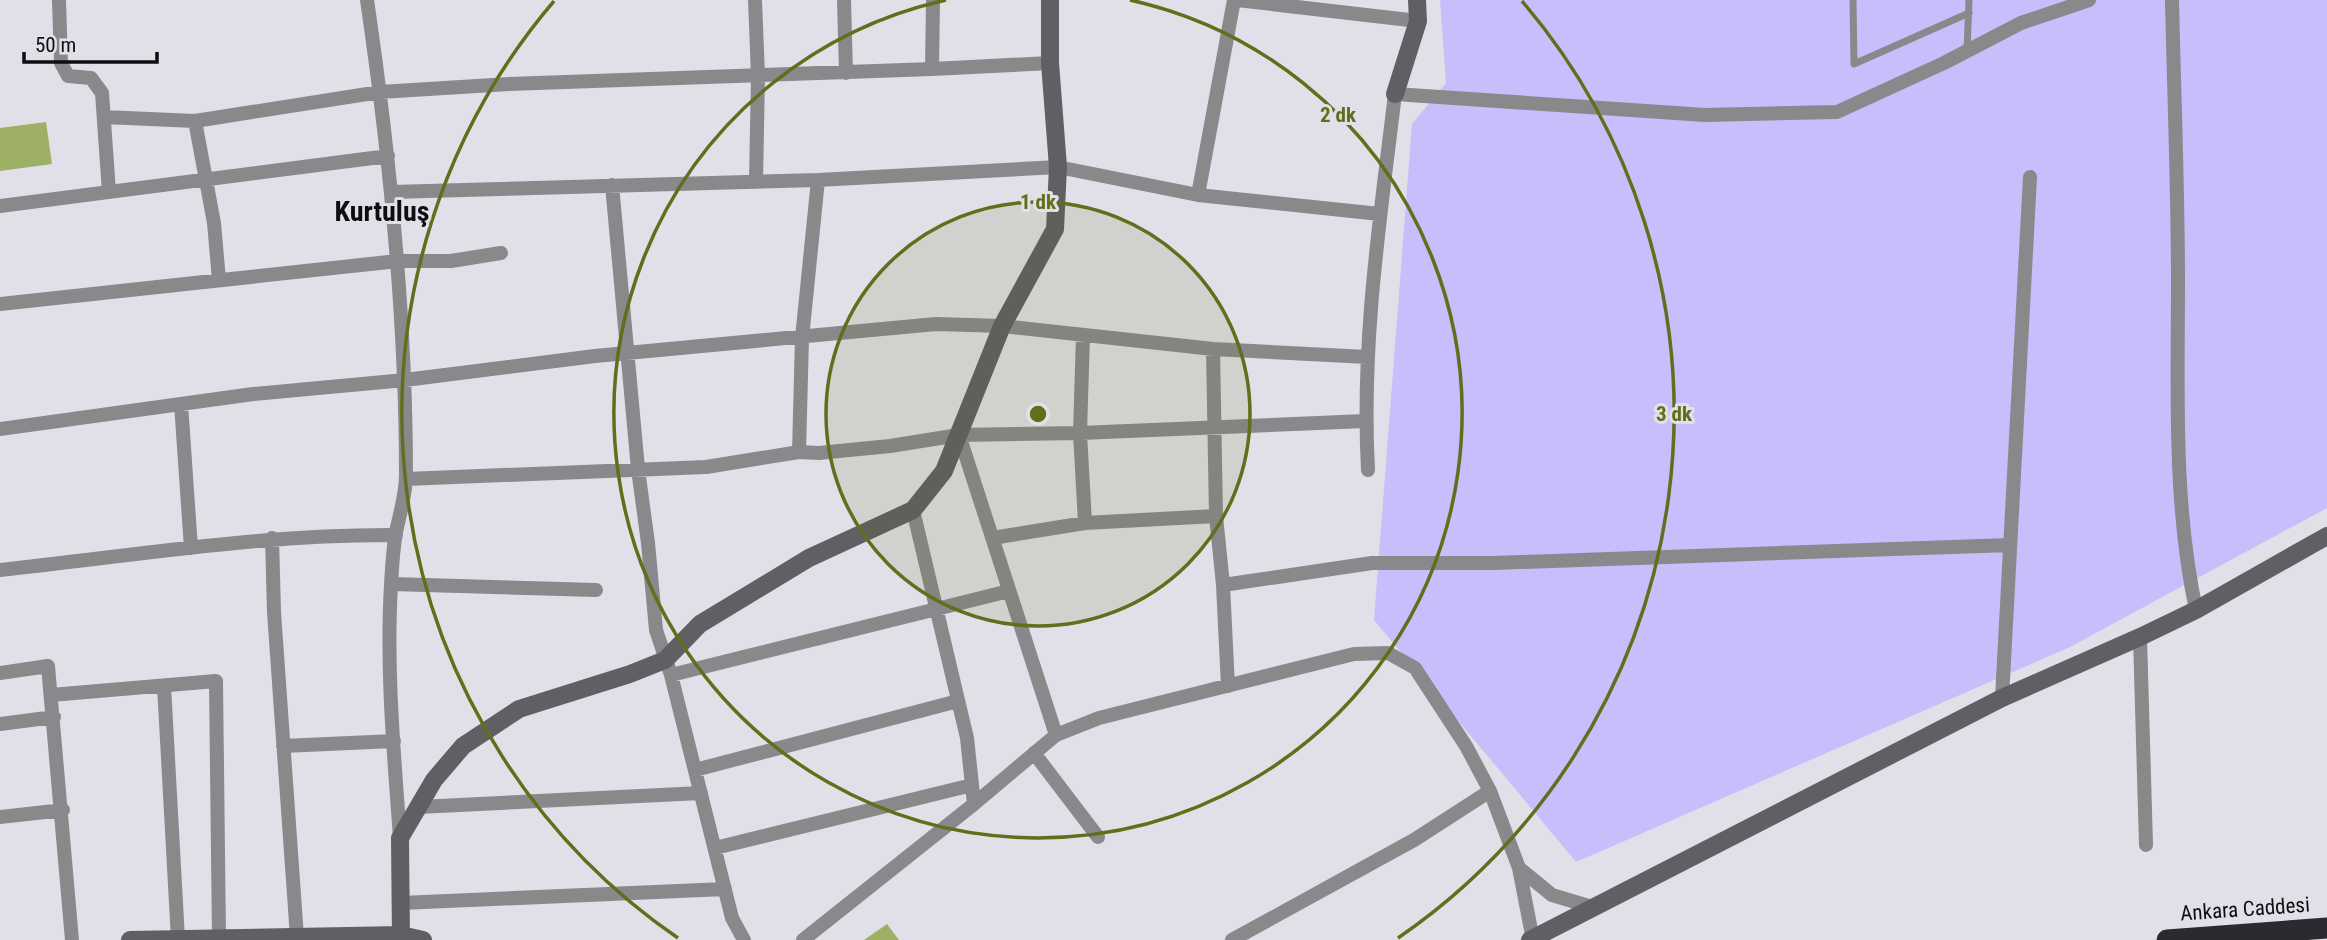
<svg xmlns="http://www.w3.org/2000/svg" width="2327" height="940" font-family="'Roboto Condensed',sans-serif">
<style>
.green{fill:#c7befb}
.building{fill:#9eaf66}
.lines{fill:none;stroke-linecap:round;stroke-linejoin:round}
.lane{stroke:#89898c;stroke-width:7}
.street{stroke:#89898c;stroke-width:14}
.secondary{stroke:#605f64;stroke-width:18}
.highway{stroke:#2b2a30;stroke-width:21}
.ring{fill:none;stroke:#5f6f1c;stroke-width:3.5}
.labels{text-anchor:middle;stroke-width:6;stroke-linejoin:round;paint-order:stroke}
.street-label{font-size:21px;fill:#0e0e10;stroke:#e1e0e8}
.district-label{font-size:28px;font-weight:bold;fill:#0e0e10;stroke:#e1e0e8}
.centre{fill:#5f6f1c;stroke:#e1e0e8;stroke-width:3.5}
.ring-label{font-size:21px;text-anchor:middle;font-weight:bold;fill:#5f6f1c;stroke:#e1e0e8;stroke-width:6;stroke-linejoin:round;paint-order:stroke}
</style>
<rect width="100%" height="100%" fill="#e1e0e8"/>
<path class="green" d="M1440 0H2327V508L2070 647 1576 862 1374 620 1412 124 1446 83Z"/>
<path class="building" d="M46 122 52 164 0 171V128Z
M887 924 899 940H864Z"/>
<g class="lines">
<path class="lane" d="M1853 0 1854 64 1969 13
M1967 51 1969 0"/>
<path class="street" d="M59 0 61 63 68 76 91 78 102 93 109 192
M367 0C390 157 406 315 406 475 406 494 400 513 396 532 393 549 392 567 391 585 386 669 394 754 400 838
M755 0 758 76 756 181
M844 0 846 73
M1237 0 1418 21
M2172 0C2174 94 2178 188 2178 282 2178 391 2173 502 2196 610
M932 69 933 0
M104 117 195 121 380 92 509 84 932 69 1050 63
M195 121 214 223 219 280
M612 185 638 469 648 543 656 630 671 675 732 918 744 940
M391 192 818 180 1058 167 1198 195 1380 214
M1198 195 1234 0
M0 206 388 156
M0 304 398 261H451L501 253
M1083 335 1080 433 1085 523
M1213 349 1216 516 1223 585 1228 686
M181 404 191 548
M0 429 253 394 405 380 595 356 936 324 1002 326 1213 349 1367 357
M959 435 1080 433 1365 421
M799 452 802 338 818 180
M1368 470C1361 344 1380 219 1395 94L1705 115 1837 112 1944 63 2021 23 2089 0
M406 479 706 467 799 452 819 453 890 446 959 435 1056 735
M913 510 967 738 974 804
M272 538 274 612 297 937
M992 538 1085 523 1216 516
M0 570C132 556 263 534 396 535
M391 584 596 590
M1223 585 1372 563H1493L2010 545
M2140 637 2146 845
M0 673 48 666 72 940
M671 675 1009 591
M164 686 178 939
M51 695 216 681 219 938
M2002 698 2030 177
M0 724 54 717
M283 746 394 741
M1034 753 1098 837
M695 770 958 701
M419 807 701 793
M0 817 63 810
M715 848 972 785
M1519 868 1552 895 1592 907
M401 903 725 889
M803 940 974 804 1056 735 1099 718 1354 654 1388 653 1415 668 1466 746 1490 791 1519 868 1533 940
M1232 940 1414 840 1490 791"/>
<path class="secondary" d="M1395 94 1418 21 1417 0
M130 940 401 935 423 940
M401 940 400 838 434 780 463 746 519 709 630 674 665 660 700 624 809 558 913 510 944 471 1002 326 1055 229 1058 167 1050 63V0
M1530 940 2002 698 2140 637 2196 610 2327 536"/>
<path class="highway" d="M2167 940 2327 928"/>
</g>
<circle cx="1038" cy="414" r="212" fill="#5f6f1c" fill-opacity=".12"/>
<g class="ring">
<circle cx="1038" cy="414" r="212"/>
<path d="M1130 0A424 424 0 1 1 946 0"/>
<path d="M678 938A636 636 0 0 1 554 1M1522 1A636 636 0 0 1 1398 938"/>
</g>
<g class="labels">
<g class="street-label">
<text transform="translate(2245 909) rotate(-4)" y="7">Ankara Caddesi</text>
</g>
<g class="district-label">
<text x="382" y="221">Kurtuluş</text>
</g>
</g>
<circle cx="1038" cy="414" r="10" class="centre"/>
<g class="ring-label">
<text x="1338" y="122">2 dk</text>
<text x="1038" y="209">1 dk</text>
<text x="1674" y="421">3 dk</text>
</g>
<path d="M24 52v10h133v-10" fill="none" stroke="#0e0e10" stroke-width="3.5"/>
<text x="35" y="52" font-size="21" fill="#0e0e10" stroke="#e1e0e8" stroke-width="5" paint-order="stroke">50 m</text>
</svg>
